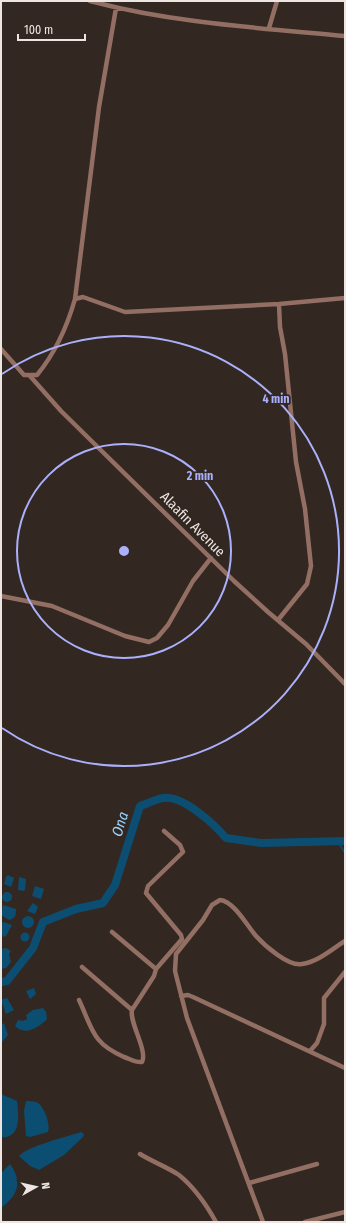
<svg xmlns="http://www.w3.org/2000/svg" width="346" height="1223" font-family="'Fira Sans Condensed',sans-serif">
<style>
.water{fill:#0c4e72}
.lines{fill:none;stroke-linecap:round;stroke-linejoin:round}
.stream{stroke:#0c4e72;stroke-width:1.5}
.river{stroke:#0c4e72;stroke-width:8}
.minor{stroke:#926e63;stroke-width:4.5}
.ring{fill:none;stroke:#aab0fb;stroke-width:2}
.labels{text-anchor:middle;stroke-width:3.5;stroke-linejoin:round;paint-order:stroke}
.street-label{font-size:14px;fill:#ede5e1;stroke:#322721}
.water-label{font-size:15px;font-style:italic;fill:#98d2fb;stroke:#322721}
.centre{fill:#aab0fb;stroke:#322721;stroke-width:2}
.ring-label{font-size:12px;text-anchor:middle;font-weight:bold;fill:#aab0fb;stroke:#322721;stroke-width:3.5;stroke-linejoin:round;paint-order:stroke}
</style>
<rect width="100%" height="100%" fill="#322721"/>
<path class="water" d="M8 875 14 878 11 887 4 884 6 877Z
M19 877 26 879 25 890 23 891 18 890Z
M35 886 44 889 41 899 32 896Z
M2 897a5 5 0 1 1 10 0a5 5 0 1 1-10 0Z
M33 903 38 907 35 914 27 911Z
M3 905 16 909C16 915 16 918 9 920L1 915Z
M22 922a6 6 0 1 1 12 0a6 6 0 1 1-12 0Z
M4 922 12 925 6 936 4 937 2 935V923Z
M20.5 937a4.5 4.5 0 1 1 9 0a4.5 4.5 0 1 1-9 0Z
M6 948 11 951 9 954 11 962 6 968 1 969V949Z
M34 988 36 994 30 999 26 991Z
M7 998 14 1010 6 1014 1 1000Z
M43 1008 46 1012 47 1019C39 1028 24 1036 15 1026L18 1020 23 1021 27 1019 26 1015 33 1010Z
M4 1023 8 1035 1 1043V1025Z
M1 1094 17 1101C19 1115 21 1139 1 1137Z
M26 1101C29 1101 33 1101 36 1102 44 1105 51 1125 48 1132L30 1137 26 1136 24 1111Z
M81 1132 84 1134 83 1137 64 1155 39 1170 30 1166 19 1156C28 1146 66 1137 81 1132Z
M10 1164C23 1182 18 1195 1 1208V1173Z"/>
<g class="lines">
<path class="stream" d="M338 842 345 853"/>
<path class="river" d="M1 982 7 981 33 948 43 922 76 909 103 903 115 885 140 806C147 804 156 799 163 798 183 795 214 824 226 838L261 843 345 841"/>
<path class="minor" d="M90 1C173 23 260 28 345 36
M269 28 277 1
M75 299 83 297 125 312 279 304 345 298
M1 349 24 375H37C56 352 67 327 75 299L99 107 116 8
M30 376 61 411 234 581 268 612 306 644 345 684
M1 596 52 606 125 636 149 642 157 638 168 625 193 581 211 558
M278 620 307 584 311 566 305 509 296 462 285 354 280 327 279 304
M112 932 156 969
M82 967 132 1010
M181 996 188 995 193 997 345 1068
M79 1000C93 1030 92 1043 124 1057 130 1059 136 1063 142 1062 148 1051 129 1022 132 1010L154 976 156 969 182 939 181 935 146 893 148 886 183 852 180 845 164 831
M310 1051 317 1043 324 1024V998L345 972
M140 1154C153 1162 167 1167 179 1175 195 1188 206 1204 216 1222
M249 1183 317 1164
M263 1222 187 1018 175 971 176 954 203 920 212 905 220 900C234 901 248 927 256 936 265 946 289 967 302 964 318 962 332 949 345 941
M305 1222 345 1212"/>
</g>
<g class="ring">
<circle cx="124" cy="551" r="107"/>
<path d="M2 374A215 215 0 1 1 2 728"/>
</g>
<g class="labels">
<g class="street-label">
<text transform="translate(193 524) rotate(45)" y="5">Alaafin Avenue</text>
</g>
<g class="water-label">
<text transform="translate(120 824) rotate(-73)" y="5">Ona</text>
</g>
</g>
<circle cx="124" cy="551" r="6" class="centre"/>
<g class="ring-label">
<text x="276" y="403">4 min</text>
<text x="200" y="480">2 min</text>
</g>
<rect width="346" height="1223" fill="none" stroke="#ede5e1" stroke-width="4"/>
<g transform="translate(36 1187) rotate(82)" stroke="#322721" stroke-width="3" paint-order="stroke">
<path d="M0-3L7 15L0 10L-7 15Z" fill="#ede5e1"/>
<text y="-6" font-size="11" font-weight="bold" text-anchor="middle" fill="#ede5e1">N</text>
</g>
<path d="M18 34v6h67v-6" fill="none" stroke="#ede5e1" stroke-width="2"/>
<text x="24" y="34" font-size="12" fill="#ede5e1" stroke="#322721" stroke-width="3" paint-order="stroke">100 m</text>
</svg>
